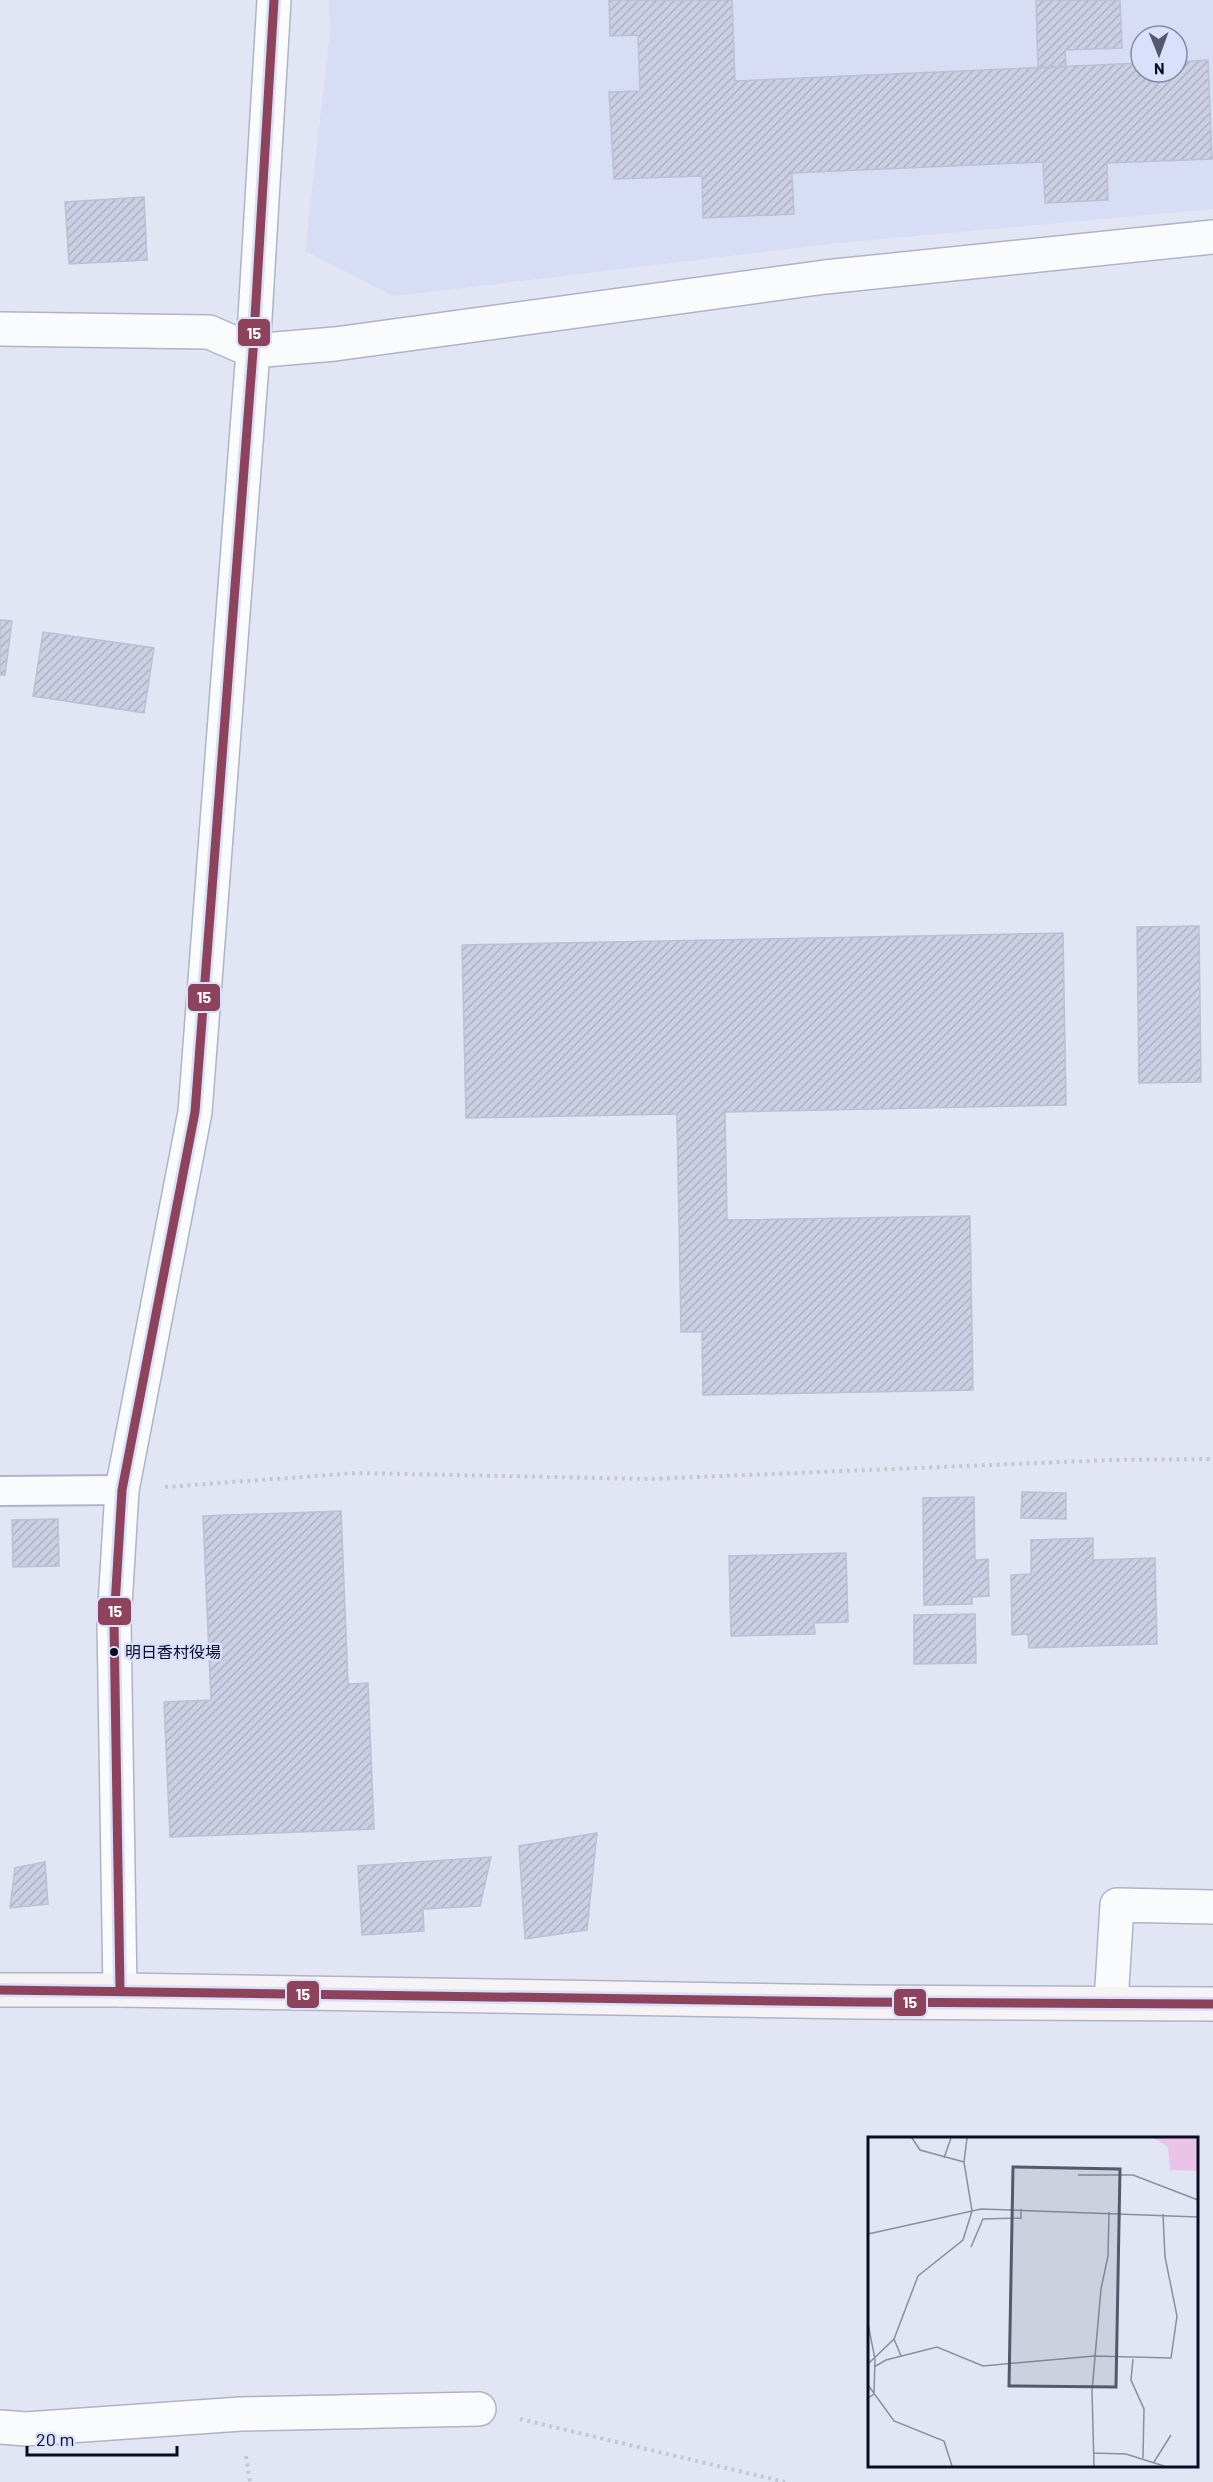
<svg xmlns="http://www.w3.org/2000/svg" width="1213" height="2482" font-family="Barlow,'Noto Sans JP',sans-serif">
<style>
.built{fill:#d7ddf4;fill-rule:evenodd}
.building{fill:url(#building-hatch);stroke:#bcc0d3;stroke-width:1.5}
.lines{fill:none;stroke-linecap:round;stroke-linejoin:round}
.service-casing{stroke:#afb3c6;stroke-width:32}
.minor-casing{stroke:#afb3c6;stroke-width:36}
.tertiary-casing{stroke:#afb3c6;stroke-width:36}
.secondary-casing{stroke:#afb3c6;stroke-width:36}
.path{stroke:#c6c8ce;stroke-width:4;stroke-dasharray:3 4.5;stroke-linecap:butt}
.service{stroke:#fafbfd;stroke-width:28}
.minor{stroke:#fafbfd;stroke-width:33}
.tertiary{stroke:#fafbfd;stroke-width:33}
.secondary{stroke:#f5f3f5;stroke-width:33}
.bus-1-casing{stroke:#d9e0fc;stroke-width:14}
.bus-1{stroke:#8d435b;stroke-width:9}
.bus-dot{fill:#090c23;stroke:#d9e0fc;stroke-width:2}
.labels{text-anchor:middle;stroke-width:5;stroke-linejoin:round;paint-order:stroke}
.bus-label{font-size:16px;fill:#090c23;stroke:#d9e0fc;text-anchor:start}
.inset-road{fill:none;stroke:#8b8ea0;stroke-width:1.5}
.view{fill:#55586c;fill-opacity:0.15;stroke:#55586c;stroke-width:3}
.inset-edge{fill:none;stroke:#090c23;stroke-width:3}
.line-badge{stroke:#d9e0fc;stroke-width:2}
.badge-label{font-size:16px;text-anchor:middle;font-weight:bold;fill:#fff}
</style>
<defs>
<pattern id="building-hatch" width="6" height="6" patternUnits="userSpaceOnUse" patternTransform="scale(1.5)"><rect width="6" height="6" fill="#cbcfe3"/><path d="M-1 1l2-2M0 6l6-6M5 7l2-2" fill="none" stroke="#adb1c2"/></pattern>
</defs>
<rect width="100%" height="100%" fill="#e1e5f4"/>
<path class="built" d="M329 0H1213V209L838 243 394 296 305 251 330 34ZM1141 36H1177V72H1141Z"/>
<path class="building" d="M609 0H732L735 81 1141 63V72H1177V62L1208 60 1212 159 1107 163 1108 200 1045 203 1043 162 792 173 794 214 703 218 702 176 614 179 609 92 640 91 638 35 610 36Z
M1036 0H1120L1122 48 1065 50 1066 67 1038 68Z
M144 197 147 260 69 264 65 202Z
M0 620 12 621 5 675H0Z
M43 632 154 648 144 713 33 696Z
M1199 926 1201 1082 1139 1083 1137 927Z
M1063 933 1066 1105 725 1112 727 1220 970 1216 973 1390 703 1395 702 1332H681L677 1114 466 1118 462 945Z
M1022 1492 1066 1493V1519L1021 1518Z
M974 1497 975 1560 988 1559 989 1596 972 1597V1604L924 1605 923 1498Z
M341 1511 348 1684 368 1683 374 1829 170 1837 164 1702 211 1700 203 1516Z
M58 1519 59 1566 13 1567 12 1520Z
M1093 1538V1560L1155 1558 1157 1644 1029 1648 1028 1634 1012 1635 1011 1575 1031 1574V1540Z
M846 1553 848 1622 814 1623 815 1634 731 1636 729 1556Z
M975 1614 976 1663 914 1664V1615Z
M597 1833 587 1930 525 1939 519 1846Z
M491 1857 480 1906 423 1909 424 1931 362 1935 358 1866Z
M45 1862 48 1904 10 1908 15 1868Z"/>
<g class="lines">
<defs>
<path id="service" d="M0 1491 122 1490"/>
<path id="minor" d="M0 329 209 332 253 351
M1111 2003 1117 1905 1213 1907
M0 2427 26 2429 241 2414 479 2409"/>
<path id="tertiary" d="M253 351 335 344 825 277 1213 237
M120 1990 114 1622 122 1490 195 1112 253 351 274 0"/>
<path id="secondary" d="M0 1990H120L858 2002 1213 2004"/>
</defs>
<use href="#service" class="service-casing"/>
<use href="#minor" class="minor-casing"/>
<use href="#tertiary" class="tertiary-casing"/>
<use href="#secondary" class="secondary-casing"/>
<path class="path" d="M165 1487 356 1473 649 1479 1111 1460 1213 1459
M520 2419 785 2482
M246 2456 250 2482"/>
<use href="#service" class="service"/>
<use href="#minor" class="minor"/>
<use href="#tertiary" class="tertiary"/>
<use href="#secondary" class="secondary"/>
<defs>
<path id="bus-1" d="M0 1990 858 2002 1213 2004
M120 1990 114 1622 122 1490 195 1112 253 351 274 0"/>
</defs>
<use href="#bus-1" class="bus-1-casing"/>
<use href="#bus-1" class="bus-1"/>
</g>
<circle class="bus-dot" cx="114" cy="1652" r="5"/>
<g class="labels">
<g class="bus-label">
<text x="125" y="1658">明日香村役場</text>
</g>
</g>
<g transform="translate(868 2137)">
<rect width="330" height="330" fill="#e1e5f4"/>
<path d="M286 1H330V34L302 33 300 10Z" fill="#e9c4e8"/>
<path class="inset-road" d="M44 1 52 13 96 25M99 1 96 25 104 74M76 21 83 1M210 38H265L330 63M0 97 113 72 330 80M103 110 115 82 153 81V72M0 187 7 222 6 257 0 261M26 202 33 219M265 222 263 243 276 272 275 321M0 227 26 202 50 139 95 103 104 74M6 230 18 223 69 210 115 229 226 219 303 221 309 179 297 120 295 77M0 248 26 284 76 304 84 329M225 316 258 317 296 329M286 325 303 298M226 329 224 254 233 152 240 119 241 75"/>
<path class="view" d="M145 30 252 32 248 250 141 249Z"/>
<rect width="330" height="330" class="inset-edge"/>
</g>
<g class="line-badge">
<rect x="237" y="318" width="34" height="29" rx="6" fill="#8d435b"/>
<rect x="187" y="983" width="34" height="29" rx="6" fill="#8d435b"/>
<rect x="97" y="1597" width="35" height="29" rx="6" fill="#8d435b"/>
<rect x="286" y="1980" width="34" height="29" rx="6" fill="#8d435b"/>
<rect x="893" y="1988" width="34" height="29" rx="6" fill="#8d435b"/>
</g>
<g class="badge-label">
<text x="254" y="339">15</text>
<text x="204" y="1003">15</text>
<text x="115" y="1617">15</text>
<text x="303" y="2000">15</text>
<text x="910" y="2008">15</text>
</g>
<g transform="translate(1159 54) rotate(179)"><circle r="28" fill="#d9e0fc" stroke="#868ba5" stroke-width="1.5"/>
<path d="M0-4.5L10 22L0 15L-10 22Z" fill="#55586c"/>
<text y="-9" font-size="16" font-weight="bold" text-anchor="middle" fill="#090c23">N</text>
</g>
<path d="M27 2446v9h150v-9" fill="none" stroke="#090c23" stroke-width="3"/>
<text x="36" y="2446" font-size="18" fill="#090c23" stroke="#d9e0fc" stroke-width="4.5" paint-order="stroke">20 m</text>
</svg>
